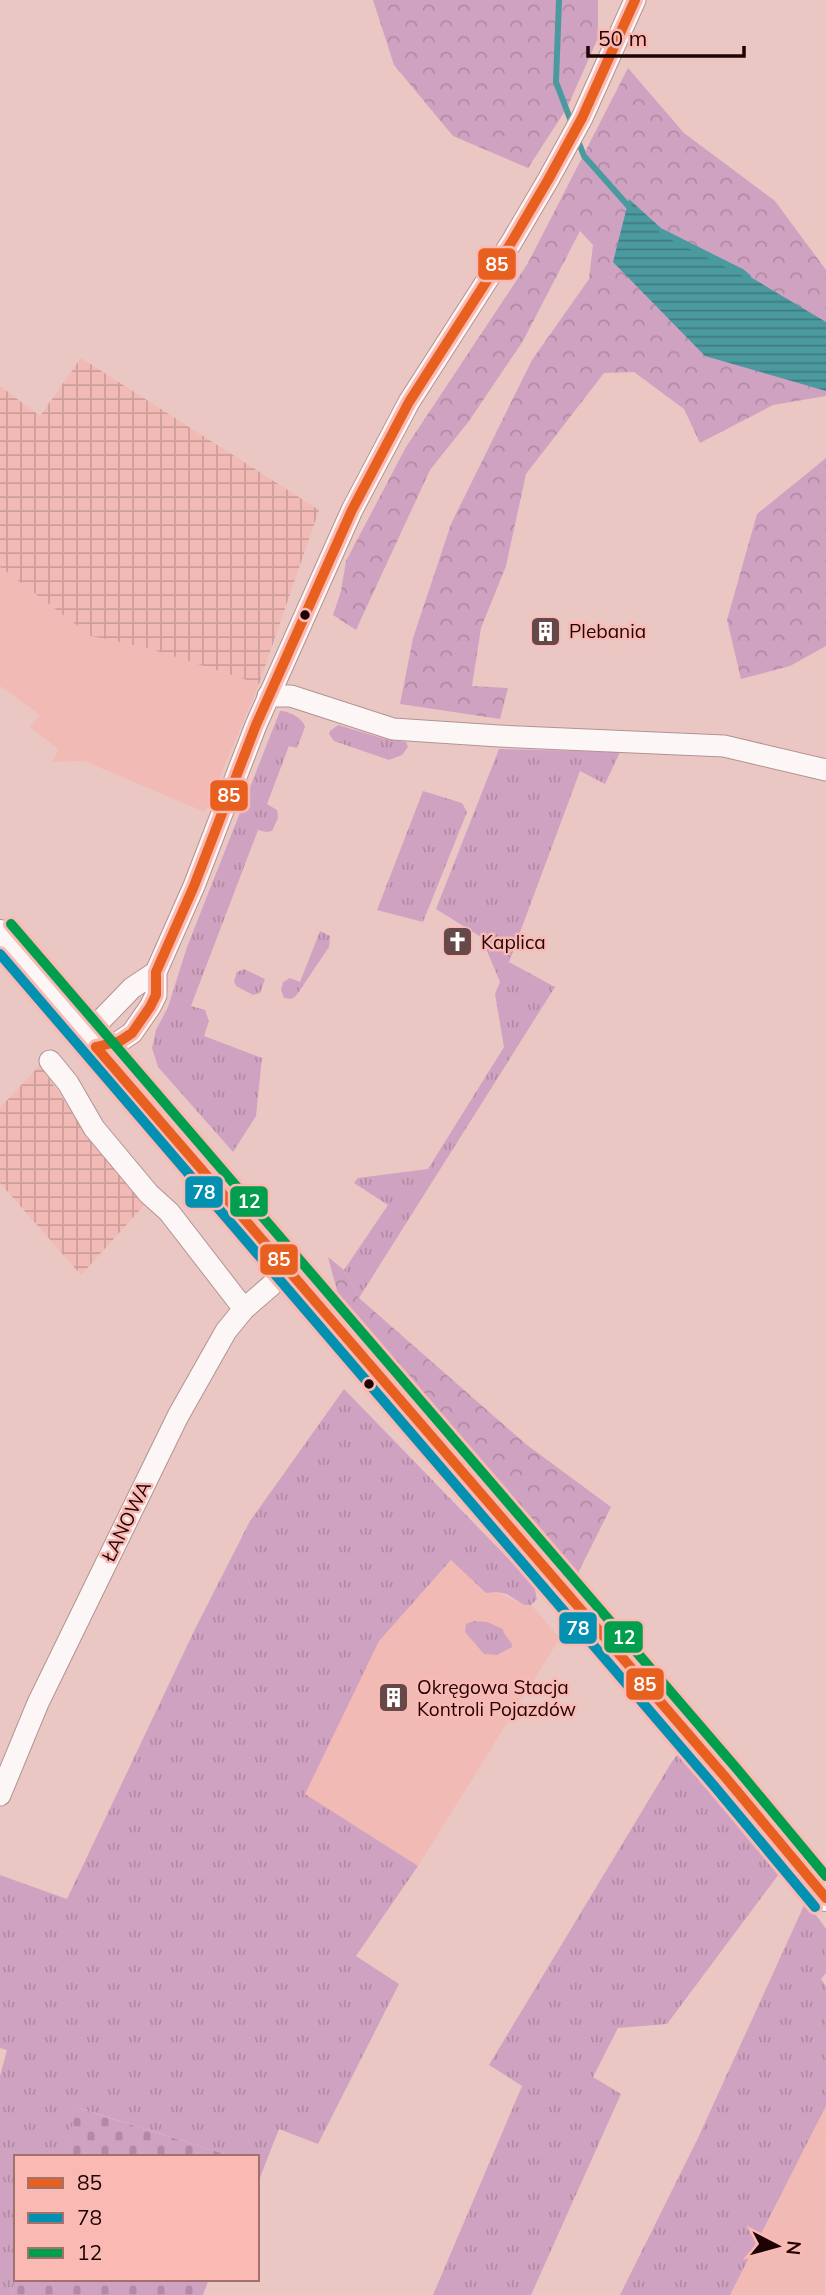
<svg xmlns="http://www.w3.org/2000/svg" width="826" height="2295" viewBox="0 0 826 2295" font-family="Mulish,sans-serif">
  <style>
    .built { fill: #f1bab5 }
    .industrial { fill: url(#industrial-grid) }
    .grass { fill: url(#grass-tufts) }
    .forest { fill: url(#forest-crowns) }
    .cemetery { fill: url(#cemetery-stones) }
    .water { fill: url(#water-rules) }
    .lines { fill: none; stroke-linecap: round; stroke-linejoin: round }
    .stream { stroke: #4b9aa0; stroke-width: 6 }
    .minor-casing { stroke: #b19391; stroke-width: 23 }
    .major-casing { stroke: #b19391; stroke-width: 28 }
    .minor { stroke: #fcf7f6; stroke-width: 21 }
    .major { stroke: #fcf7f6; stroke-width: 26 }
    .bus-1-casing { stroke: #fbb9b4; stroke-width: 16 }
    .bus-2-casing { stroke: #fbb9b4; stroke-width: 16 }
    .bus-3-casing { stroke: #fbb9b4; stroke-width: 16 }
    .bus-1 { stroke: #e76020; stroke-width: 10 }
    .bus-2 { stroke: #0490b0; stroke-width: 10 }
    .bus-3 { stroke: #019e4d; stroke-width: 10 }
    .bus-dot { fill: #1d0303; stroke: #fbb9b4; stroke-width: 2.5 }
    .labels { text-anchor: middle; dominant-baseline: central; stroke-width: 5; stroke-linejoin: round; paint-order: stroke }
    .poi-label { font-size: 19px; fill: #1d0303; stroke: #fbb9b4; text-anchor: start }
    .street-label { font-size: 19px; fill: #1d0303; stroke: #fbb9b4 }
    .line-badge { stroke: #fbb9b4; stroke-width: 2.5 }
    .badge-label { font-size: 19px; text-anchor: middle; font-weight: bold; fill: #fff }
  </style>
  <defs>
    <pattern id="industrial-grid" width="8" height="8" patternUnits="userSpaceOnUse" patternTransform="scale(1.75)"><rect width="8" height="8" fill="#f1bab5"/><path d="M0 4h8M4 0v8" fill="none" stroke="#ce9e9a"/></pattern>
    <pattern id="grass-tufts" width="24" height="20" patternUnits="userSpaceOnUse" patternTransform="scale(1.75)"><rect width="24" height="20" fill="#d0a2c1"/><path d="M3 7l-1-3M5 7V3M7 7l1-3M15 17l-1-3M17 17v-4M19 17l1-3" fill="none" stroke="#b28aa4"/></pattern>
    <pattern id="forest-crowns" width="20" height="18" patternUnits="userSpaceOnUse" patternTransform="scale(1.75)"><rect width="20" height="18" fill="#d0a2c1"/><path d="M2 6a3 3 0 1 1 6 0M12 15a3 3 0 1 1 6 0" fill="none" stroke="#b28aa4"/></pattern>
    <pattern id="cemetery-stones" width="16" height="16" patternUnits="userSpaceOnUse" patternTransform="scale(1.75)"><rect width="16" height="16" fill="#d0a2c1"/><path d="M2 7V4a2 2 0 0 1 4 0v3zM10 15v-3a2 2 0 0 1 4 0v3z" fill="#b28aa4"/></pattern>
    <pattern id="water-rules" width="6" height="5" patternUnits="userSpaceOnUse" patternTransform="scale(1.75)"><rect width="6" height="5" fill="#4b9aa0"/><path d="M0 2.5h6" fill="none" stroke="#3e7b80"/></pattern>
  </defs>
  <rect width="100%" height="100%" fill="#ebc7c4"/>
  <!-- built -->
  <g class="built">
    <path d="M0,567L91,636L148,648L259,684L205,812L84,761L53,762L58,749L30,727L40,715L0,686Z"/>
    <path d="M452,1560L486,1593L497,1592L524,1605H531L560,1638L418,1866L304,1794L379,1640Z"/>
    <path d="M826,2106L825,2295H730Z"/>
  </g>
  <!-- industrial -->
  <g class="industrial">
    <path d="M81,358L319,510L259,684L148,648L91,636L0,567V386L40,416Z"/>
    <path d="M40,1065L77,1120L146,1203L81,1275L0,1183V1108Z"/>
  </g>
  <!-- grass -->
  <g class="grass">
    <path d="M280,711C289,711 303,718 305,727L297,748L289,746L267,804L277,810L278,818L272,831L266,832L258,830L191,1006L205,1010L209,1021L204,1036L262,1058L256,1116L233,1152L158,1067L152,1048L156,1030L168,1007L187,947Z"/>
    <path d="M338,725L385,739L406,742L408,747L402,755L389,760L334,741L329,734L330,731Z"/>
    <path d="M499,749L620,752L605,784L580,771L509,962L555,987L359,1298L344,1270L388,1205L354,1183L358,1178L428,1169L504,1047L495,994L500,982L481,937L436,909Z"/>
    <path d="M423,791L462,803L467,812L423,922L377,910Z"/>
    <path d="M320,931L330,936L329,947L296,996L291,999L284,998L281,990L283,982L290,978L300,982Z"/>
    <path d="M244,969L265,979L260,993L253,995L236,986L234,981L237,972Z"/>
    <path d="M344,1389L534,1585L537,1599L531,1605H524L507,1594L497,1592L486,1593L451,1560L379,1641L305,1794L418,1866L356,1956L399,1984L318,2144L279,2129L257,2185V2157H234L79,2108L61,2157H16V2279L10,2295H0V2076L7,2050L0,2048V1875L67,1899L195,1629L250,1521Z"/>
    <path d="M474,1621L487,1622L503,1629C504,1637 513,1641 512,1647L497,1655L484,1654L465,1632L466,1624Z"/>
    <path d="M685,1744L782,1870L667,2024L618,2028L593,2077L621,2094L531,2295H433L522,2086L489,2065L671,1763Z"/>
    <path d="M806,1901L826,1929V1973L821,1979L826,1986V2106L730,2295H620L698,2138Z"/>
  </g>
  <!-- forest -->
  <g class="forest">
    <path d="M373,0H598V38L567,108L528,168L453,136L394,65Z"/>
    <path d="M628,68L684,133L775,201L826,270V396L773,405L700,443L684,409L634,372L604,373L526,474L506,566L481,628L472,686L508,688L500,719L400,704L413,638L451,524L532,360L589,279L593,245L580,231L523,341L469,421L430,470L356,630L333,615L341,591L346,561L406,447L528,263Z"/>
    <path d="M826,458V646L790,666L741,679L727,620L757,514Z"/>
    <path d="M328,1257L344,1270L359,1298L527,1445L611,1507L576,1577L338,1294Z"/>
  </g>
  <!-- cemetery -->
  <g class="cemetery">
    <path d="M78,2108L234,2157H61Z"/>
    <path d="M16,2279H209L203,2295H10Z"/>
  </g>
  <!-- water -->
  <path class="water" d="M629,199L673,239L742,272L826,322V391L705,356L613,262Z"/>
  <g class="lines">
    <!-- stream -->
    <g class="stream">
      <path d="M559,0L556,82L572,124"/>
      <path d="M577,138L584,156L631,209"/>
      <path d="M662,232L742,272L748,277"/>
    </g>
    <defs>
      <g id="minor">
        <path d="M268,696H291L393,729L499,736L724,746L826,770"/>
        <path d="M156,972L132,988L100,1021L96,1047L120,1041L132,1033L150,1007L156,995V972L194,886L256,725L352,510L409,402L511,243L548,180L582,118L635,0"/>
        <path d="M50,1061L68,1083L94,1128L149,1194L169,1212L244,1309"/>
        <path d="M0,1795L38,1703L178,1416L226,1331L244,1309L289,1270"/>
      </g>
      <path id="major" d="M0,933L726,1778L826,1898"/>
    </defs>
    <!-- minor casing -->
    <use href="#minor" class="minor-casing"/>
    <!-- major casing -->
    <use href="#major" class="major-casing"/>
    <!-- minor -->
    <use href="#minor" class="minor"/>
    <!-- major -->
    <use href="#major" class="major"/>
    <defs>
      <g id="bus-1">
        <path d="M96,1047L120,1041L132,1033L150,1007L156,995V972L194,886L256,725L352,510L409,402L511,243L548,180L582,118L635,0"/>
        <path d="M96,1047L726,1778L826,1898"/>
      </g>
      <path id="bus-2" d="M0,954L715,1787L815,1907"/>
      <path id="bus-3" d="M11,924L737,1769L826,1876"/>
    </defs>
    <!-- bus-1 casing -->
    <use href="#bus-1" class="bus-1-casing"/>
    <!-- bus-2 casing -->
    <use href="#bus-2" class="bus-2-casing"/>
    <!-- bus-3 casing -->
    <use href="#bus-3" class="bus-3-casing"/>
    <!-- bus-1 -->
    <use href="#bus-1" class="bus-1"/>
    <!-- bus-2 -->
    <use href="#bus-2" class="bus-2"/>
    <!-- bus-3 -->
    <use href="#bus-3" class="bus-3"/>
  </g>
  <!-- icons -->
  <defs>
    <symbol id="building-square" viewBox="-11 -11 22 22"><rect x="-9" y="-9" width="18" height="18" rx="4" fill="#654847" stroke="#fbb9b4"/><path d="M-4-6H4V6H1V3H-1V6H-4ZM-2.5-4.3h1.7v1.8h-1.7ZM.8-4.3h1.7v1.8H.8ZM-2.5-1h1.7V.8h-1.7ZM.8-1h1.7V.8H.8Z" fill="#fff"/></symbol>
    <symbol id="church-square" viewBox="-11 -11 22 22"><rect x="-9" y="-9" width="18" height="18" rx="4" fill="#654847" stroke="#fbb9b4"/><path d="M-1.2-6h2.4v3.5h3.3v2.4h-3.3V6h-2.4V-.1h-3.3v-2.4h3.3Z" fill="#fff"/></symbol>
  </defs>
  <g fill-rule="evenodd">
    <use href="#building-square" x="528" y="614" width="35" height="35"/>
    <use href="#church-square" x="440" y="924" width="35" height="35"/>
    <use href="#building-square" x="376" y="1680" width="35" height="35"/>
  </g>
  <!-- markers -->
  <g class="bus-dot">
    <circle cx="305" cy="615" r="6"/>
    <circle cx="369" cy="1384" r="6"/>
  </g>
  <g class="labels">
    <!-- poi labels -->
    <g class="poi-label">
      <text x="569" y="631">Plebania</text>
      <text x="481" y="942">Kaplica</text>
      <text x="417" y="1687">Okręgowa Stacja<tspan x="417" dy="22">Kontroli Pojazdów</tspan></text>
    </g>
    <!-- street labels -->
    <g class="street-label">
      <text transform="translate(126 1521) rotate(-64)">ŁANOWA</text>
    </g>
  </g>
  <g class="line-badge">
    <rect x="477" y="247" width="40" height="34" rx="7" fill="#e76020"/>
    <rect x="209" y="779" width="40" height="33" rx="7" fill="#e76020"/>
    <rect x="184" y="1175" width="40" height="34" rx="7" fill="#0490b0"/>
    <rect x="229" y="1185" width="40" height="33" rx="7" fill="#019e4d"/>
    <rect x="259" y="1243" width="40" height="33" rx="7" fill="#e76020"/>
    <rect x="558" y="1611" width="40" height="34" rx="7" fill="#0490b0"/>
    <rect x="603" y="1620" width="41" height="34" rx="7" fill="#019e4d"/>
    <rect x="625" y="1667" width="40" height="34" rx="7" fill="#e76020"/>
  </g>
  <g class="badge-label">
    <text x="497" y="271">85</text>
    <text x="229" y="802">85</text>
    <text x="204" y="1199">78</text>
    <text x="249" y="1208">12</text>
    <text x="279" y="1266">85</text>
    <text x="578" y="1635">78</text>
    <text x="624" y="1644">12</text>
    <text x="645" y="1691">85</text>
  </g>
  <!-- legend -->
  <rect x="14" y="2155" width="245" height="126" fill="#fbb9b4" stroke="#a2706d" stroke-width="2"/>
  <rect x="28" y="2178" width="35" height="10" fill="#e76020" stroke="#a2706d" stroke-width="2"/>
  <text x="77" y="2190" font-size="21" fill="#1d0303">85</text>
  <rect x="28" y="2213" width="35" height="10" fill="#0490b0" stroke="#a2706d" stroke-width="2"/>
  <text x="77" y="2225" font-size="21" fill="#1d0303">78</text>
  <rect x="28" y="2248" width="35" height="10" fill="#019e4d" stroke="#a2706d" stroke-width="2"/>
  <text x="77" y="2260" font-size="21" fill="#1d0303">12</text>
  <!-- north arrow -->
  <g transform="translate(777 2246) rotate(96)" stroke="#fbb9b4" stroke-width="5" paint-order="stroke">
  <path d="M0-5L12 26L0 18L-12 26Z" fill="#1d0303"/>
  <text y="-10" font-size="19" font-weight="bold" text-anchor="middle" fill="#1d0303">N</text>
  </g>
  <!-- scale -->
  <path d="M588 46v10h156v-10" fill="none" stroke="#1d0303" stroke-width="3.5"/>
  <text x="598" y="46" font-size="21" fill="#1d0303" stroke="#fbb9b4" stroke-width="5" paint-order="stroke">50 m</text>
</svg>
